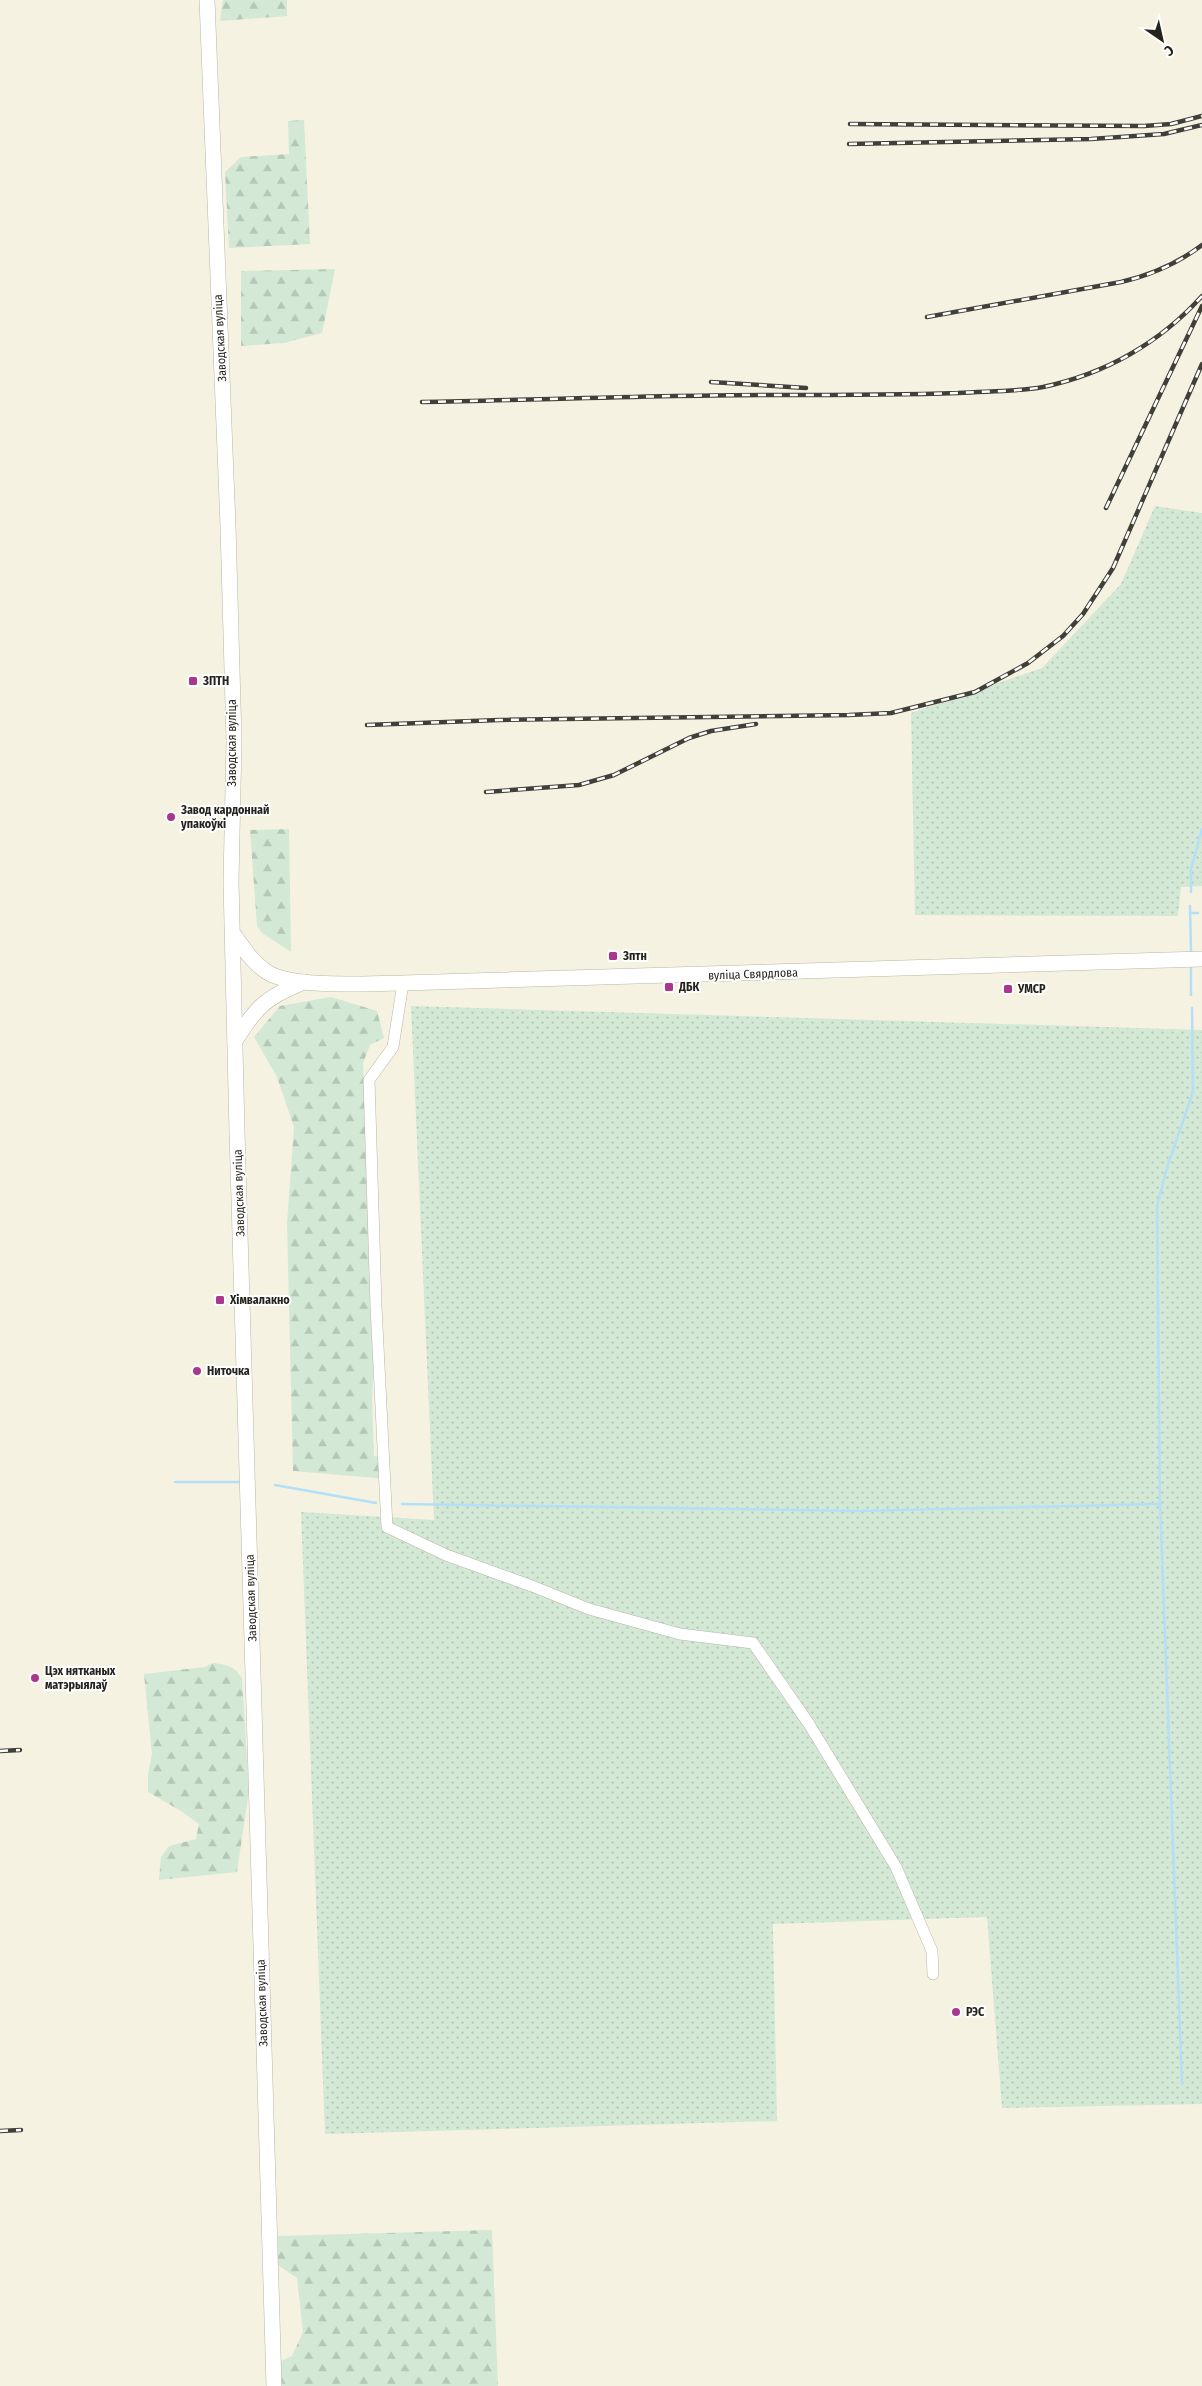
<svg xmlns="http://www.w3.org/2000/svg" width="1202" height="2386" viewBox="0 0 1202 2386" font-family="'Fira Sans Condensed',sans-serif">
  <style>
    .green { fill: url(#green-dots) }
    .forest { fill: url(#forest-firs) }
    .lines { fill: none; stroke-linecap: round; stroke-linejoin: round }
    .stream { stroke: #b4dff8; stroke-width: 2.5 }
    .street-casing { stroke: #b9b6a7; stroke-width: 12 }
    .secondary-casing { stroke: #b9b6a7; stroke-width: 16 }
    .street { stroke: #fff; stroke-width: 11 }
    .secondary { stroke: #fff; stroke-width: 15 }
    .rail-casing { stroke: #414038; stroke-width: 4.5 }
    .rail { stroke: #fff; stroke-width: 2.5; stroke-dasharray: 8; stroke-linecap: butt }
    .poi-dot { fill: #ac368c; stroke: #fff; stroke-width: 2 }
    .labels { text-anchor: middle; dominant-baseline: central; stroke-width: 4; stroke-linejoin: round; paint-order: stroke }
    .street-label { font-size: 12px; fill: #24231d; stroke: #fff }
    .poi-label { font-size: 12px; font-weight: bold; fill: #24231d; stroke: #fff; text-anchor: start }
  </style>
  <defs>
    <pattern id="green-dots" width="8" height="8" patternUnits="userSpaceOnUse" patternTransform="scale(1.25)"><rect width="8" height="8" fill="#d3e8d5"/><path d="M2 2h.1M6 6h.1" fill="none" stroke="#b5c7b6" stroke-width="1.8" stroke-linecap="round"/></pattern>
    <pattern id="forest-firs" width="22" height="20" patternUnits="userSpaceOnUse" patternTransform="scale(1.25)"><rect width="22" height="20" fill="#d3e8d5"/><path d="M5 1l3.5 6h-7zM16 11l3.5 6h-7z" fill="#b5c7b6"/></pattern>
  </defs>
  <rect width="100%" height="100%" fill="#f5f2e2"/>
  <!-- green -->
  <g class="green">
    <path d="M1155,506L1202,513V886L1181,887L1178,916L915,915L911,713L1042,668L1121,584Z"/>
    <path d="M411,1006L1202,1030V2104L1002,2108L987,1917L773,1924L777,2121L325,2134L301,1512L434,1520Z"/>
  </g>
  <!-- forest -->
  <g class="forest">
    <path d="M223,0H287V16L220,21Z"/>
    <path d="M304,120L310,244L229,248L225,172L241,157L289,154L288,121Z"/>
    <path d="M335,269L322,333L284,343L241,346V271Z"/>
    <path d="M289,829L291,952L262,933L257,926L250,830Z"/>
    <path d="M331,997L377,1011L384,1038L370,1045L363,1063L374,1361L372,1400L374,1456L390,1460L388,1479L293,1471L287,1223L294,1127L277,1077L254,1037L280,1006Z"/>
    <path d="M213,1663C228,1665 234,1666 242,1678L249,1791L237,1872L159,1880L161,1857L169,1846L196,1839L199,1824L181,1811L148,1792V1774L152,1754L144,1674L205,1667Z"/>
    <path d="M492,2230L498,2386H280L281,2361L292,2356L303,2332L297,2278L278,2265V2236Z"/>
  </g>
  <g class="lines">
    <!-- stream -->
    <g class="stream">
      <path d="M1191,892V869L1202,829"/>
      <path d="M1190,906L1191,952"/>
      <path d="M1190,913H1198"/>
      <path d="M1191,968V995"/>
      <path d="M175,1482H239"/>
      <path d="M275,1485L376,1503"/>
      <path d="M402,1504L860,1511L1160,1504"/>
      <path d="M1182,2084L1160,1504L1157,1206L1167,1168L1193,1092L1192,1008"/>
    </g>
    <defs>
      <path id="street" d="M403,983L393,1047L369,1080L376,1306L387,1527L446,1555L532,1586L589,1609L680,1634L753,1643L809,1724L896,1867L932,1951L933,1974"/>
      <g id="secondary">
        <path d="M207,0L228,526L234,741L231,882L237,1132L274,2386"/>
        <path d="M234,935C244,949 253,963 267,972C293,989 371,983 403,983L1202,959"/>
        <path d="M235,1041C256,1007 266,997 304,982"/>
      </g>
    </defs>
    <!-- street casing -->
    <use href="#street" class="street-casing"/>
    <!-- secondary casing -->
    <use href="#secondary" class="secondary-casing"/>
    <!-- street -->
    <use href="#street" class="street"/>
    <!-- secondary -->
    <use href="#secondary" class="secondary"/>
    <defs>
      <g id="rail">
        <path d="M850,124L1144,126L1171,124L1202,116"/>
        <path d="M849,144L1091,139L1164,134L1202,125"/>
        <path d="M927,317L1121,282C1151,275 1177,264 1202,245"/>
        <path d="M711,382L806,388"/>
        <path d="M422,402C538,400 655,395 771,395C833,395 896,395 958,393C986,391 1015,392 1043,387C1105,374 1160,343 1202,296"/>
        <path d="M1106,508L1202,306"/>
        <path d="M367,725L499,720L849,715L891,713L975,692L1028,663L1063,636L1083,614L1113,568L1202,364"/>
        <path d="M486,792L579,785L614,775L689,738L711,731L756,724"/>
        <path d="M0,1751L20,1750"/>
        <path d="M0,2131L21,2130"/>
      </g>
    </defs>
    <!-- rail casing -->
    <use href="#rail" class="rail-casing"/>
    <!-- rail -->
    <use href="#rail" class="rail"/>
  </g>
  <!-- markers -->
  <g class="poi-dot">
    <rect x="188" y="676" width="10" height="10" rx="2.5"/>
    <circle cx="171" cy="817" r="5"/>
    <rect x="608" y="951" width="10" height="10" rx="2.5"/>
    <rect x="664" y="982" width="10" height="10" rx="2.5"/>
    <rect x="1003" y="984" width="10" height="10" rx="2.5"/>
    <rect x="215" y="1295" width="10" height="10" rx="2.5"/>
    <circle cx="197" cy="1371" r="5"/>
    <circle cx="35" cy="1678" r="5"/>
    <circle cx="956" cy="2012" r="5"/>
  </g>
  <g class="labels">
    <!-- street labels -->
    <g class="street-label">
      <text transform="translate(220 338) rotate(-93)">Заводская вуліца</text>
      <text transform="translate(232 743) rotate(-90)">Заводская вуліца</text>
      <text transform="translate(753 974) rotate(-2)">вуліца Свярдлова</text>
      <text transform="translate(239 1193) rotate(-92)">Заводская вуліца</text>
      <text transform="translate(251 1598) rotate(-92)">Заводская вуліца</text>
      <text transform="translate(262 2003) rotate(-92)">Заводская вуліца</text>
    </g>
    <!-- poi labels -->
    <g class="poi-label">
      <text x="203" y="681">ЗПТН</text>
      <text x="181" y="810">Завод кардоннай<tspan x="181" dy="14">упакоўкі</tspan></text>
      <text x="623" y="956">Зптн</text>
      <text x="679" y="987">ДБК</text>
      <text x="1018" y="989">УМСР</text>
      <text x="230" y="1300">Хімвалакно</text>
      <text x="207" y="1371">Ниточка</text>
      <text x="45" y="1671">Цэх нятканых<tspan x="45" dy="14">матэрыялаў</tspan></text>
      <text x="966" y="2012">РЭС</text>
    </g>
  </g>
  <!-- north arrow -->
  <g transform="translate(1162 40) rotate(146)" stroke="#ffffff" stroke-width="4" paint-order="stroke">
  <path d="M0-4L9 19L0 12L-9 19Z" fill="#24231d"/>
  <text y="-8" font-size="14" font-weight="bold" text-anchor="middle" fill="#24231d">С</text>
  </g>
</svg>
